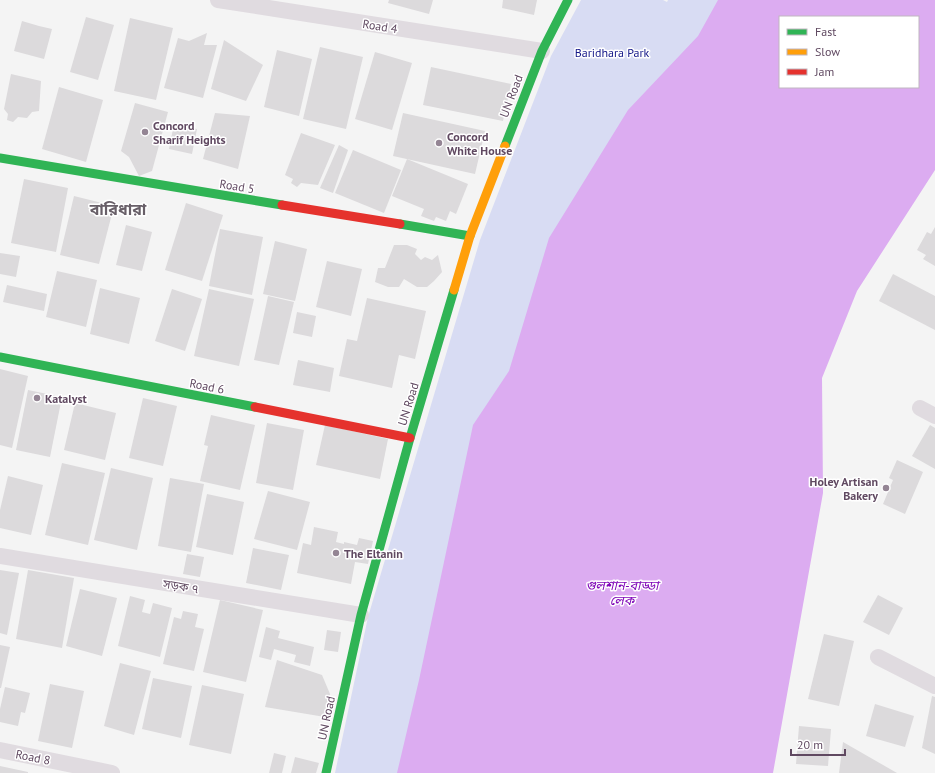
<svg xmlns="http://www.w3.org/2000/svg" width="935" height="773" viewBox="0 0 935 773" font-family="'PT Sans','Noto Sans Bengali',sans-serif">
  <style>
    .green { fill: #d8dcf3 }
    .water { fill: #dcacf1; fill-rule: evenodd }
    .building { fill: #dcdadc }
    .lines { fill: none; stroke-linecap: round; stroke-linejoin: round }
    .street { stroke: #e0dbe0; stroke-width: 16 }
    .fast { stroke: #30b455; stroke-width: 9 }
    .slow { stroke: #ff9f0a; stroke-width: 9 }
    .jam { stroke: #e5322d; stroke-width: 9 }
    .poi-dot { fill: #948594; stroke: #fff; stroke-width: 1.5 }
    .labels { text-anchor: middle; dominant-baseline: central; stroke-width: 3; stroke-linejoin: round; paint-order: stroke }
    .street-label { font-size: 12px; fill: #604961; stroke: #fff }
    .park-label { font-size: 12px; fill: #141788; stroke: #fff }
    .poi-label { font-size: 12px; font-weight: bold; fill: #604961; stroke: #fff; text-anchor: start }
    .water-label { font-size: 13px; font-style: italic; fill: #7f07b7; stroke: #fff }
    .district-label { font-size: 16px; font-weight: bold; fill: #685f68; stroke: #fff }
  </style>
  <rect width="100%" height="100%" fill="#f4f4f4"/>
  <!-- green -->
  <path class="green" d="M581,0H663L667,2L668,0H721L402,773H335L368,617L480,240L551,56Z"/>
  <!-- water -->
  <path class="water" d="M718,0H935V170L857,291L822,378L823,493L773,773H397L419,680L473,425L509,371L549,238L628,110L698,36ZM780,17H918V87H780Z"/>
  <!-- building -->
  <g class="building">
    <path d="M389,0H433L429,14L388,3Z"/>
    <path d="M503,0H537L534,15L502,8Z"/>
    <path d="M86,17L114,25L98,80L70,72Z"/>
    <path d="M130,18L173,28L156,100L114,91Z"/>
    <path d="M22,21L39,26L52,29L44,59L14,51Z"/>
    <path d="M207,33L204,45H217L203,98L164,88L178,38L189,41Z"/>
    <path d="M224,40L263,65L246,101L211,89Z"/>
    <path d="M320,47L363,57L346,129L303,119Z"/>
    <path d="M277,50L312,59L299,116L264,107Z"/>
    <path d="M375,52L412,63L392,130L355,119Z"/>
    <path d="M431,67L511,84L503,121L423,105Z"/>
    <path d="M11,74L41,81L39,111L32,112L27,118L18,117L13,122L7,120L8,114L4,109Z"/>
    <path d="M59,87L103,100L86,162L42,149Z"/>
    <path d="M135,103L168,112L152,171L139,176L129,157L121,151Z"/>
    <path d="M215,113L250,116L238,169L203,159Z"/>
    <path d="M403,113L485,131L475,174L393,156Z"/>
    <path d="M174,124L197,129L192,154L169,149Z"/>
    <path d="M301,133L335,145L318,185L301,183L297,187L291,183L293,179L285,175Z"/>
    <path d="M339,145L348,150L333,193L320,188Z"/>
    <path d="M353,150L401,170L384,213L335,193Z"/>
    <path d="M407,159L468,184L456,214L450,211L446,221L436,217L434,221L421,216L424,209L392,196Z"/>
    <path d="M24,179L68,188L56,252L11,243Z"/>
    <path d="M74,196L114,206L99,264L60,255Z"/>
    <path d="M186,203L223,215L202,281L165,270Z"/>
    <path d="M126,225L152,232L142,271L116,265Z"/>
    <path d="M935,227V266L923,259L926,255L917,250L927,232L931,234Z"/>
    <path d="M220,229L263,237L252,295L209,286Z"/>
    <path d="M275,241L307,249L295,301L263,294Z"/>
    <path d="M394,245H407L417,249L415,254L421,260L425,257L432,260L438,255L442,272L434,281L427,287H417L404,279L399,287H388L375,282L378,268H385Z"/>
    <path d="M0,253L20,256L16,277L0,274Z"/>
    <path d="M327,261L362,269L351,316L316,307Z"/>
    <path d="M57,271L97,280L86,327L46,317Z"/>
    <path d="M893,274L935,296V330L879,301Z"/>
    <path d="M7,285L47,294L44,311L3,302Z"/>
    <path d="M100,288L140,298L129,344L90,334Z"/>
    <path d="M172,289L202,299L185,351L155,341Z"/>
    <path d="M209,289L254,299L239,366L194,356Z"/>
    <path d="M268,296L294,302L279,365L254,360Z"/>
    <path d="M367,298L426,311L415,359L399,355L392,388L339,376L347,339L357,341Z"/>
    <path d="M297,312L316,316L312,337L293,333Z"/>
    <path d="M298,360L334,368L330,392L293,385Z"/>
    <path d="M0,369L28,376L12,448L0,445Z"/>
    <path d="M28,390L62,397L50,457L16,450Z"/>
    <path d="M143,398L177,406L163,466L129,458Z"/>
    <path d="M75,403L116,413L105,460L64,450Z"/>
    <path d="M211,415L255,425L240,490L200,481L208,446L204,445Z"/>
    <path d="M267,423L304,430L293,490L256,483Z"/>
    <path d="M325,425L388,439L380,479L316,465Z"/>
    <path d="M930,425L935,428V469L912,456Z"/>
    <path d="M897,460L923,472L905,514L883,504L893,480L889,478Z"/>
    <path d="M62,463L105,473L88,545L45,535Z"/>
    <path d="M111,468L153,478L137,550L94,540Z"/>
    <path d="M8,476L43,485L31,535L0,528V510Z"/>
    <path d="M170,478L204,484L191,552L158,546Z"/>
    <path d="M268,491L310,502L297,550L254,539Z"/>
    <path d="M207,494L244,502L233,555L196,547Z"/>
    <path d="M314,527L338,532L336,542L344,544V542L357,545L359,538L373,541L368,564L355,562L351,584L297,573L303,543L311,545Z"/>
    <path d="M253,548L289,555L281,590L246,583Z"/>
    <path d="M187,554L204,557L200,577L183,574Z"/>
    <path d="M0,570L19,573L7,635L0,633Z"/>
    <path d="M28,570L74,578L62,648L16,639Z"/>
    <path d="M80,589L117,598L102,656L66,646Z"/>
    <path d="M878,595L903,608L889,635L863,622Z"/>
    <path d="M130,596L145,600L142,612L150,614L153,603L172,608L160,657L118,646Z"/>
    <path d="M220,600L263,610L246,682L203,672Z"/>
    <path d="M183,611L198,614L195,627L204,629L194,671L163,664L174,617L181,619Z"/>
    <path d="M266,627L280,631L278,638L314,647L310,666L294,662L296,655L274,649L271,660L259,657Z"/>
    <path d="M327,630L341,632L338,652L324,650Z"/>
    <path d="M824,634L854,641L839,706L808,699Z"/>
    <path d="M0,645L10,647L1,688H0Z"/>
    <path d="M277,660L322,675L330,694L325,717L265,707Z"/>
    <path d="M120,663L151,671L134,735L104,726Z"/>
    <path d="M153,678L192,686L181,738L142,729Z"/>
    <path d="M50,684L84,691L72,748L38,741Z"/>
    <path d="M202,685L244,694L231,754L189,745Z"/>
    <path d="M5,687L30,693L25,713L21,712L18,726L0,722V709Z"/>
    <path d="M932,696L935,697V754L922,748Z"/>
    <path d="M875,704L914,716L905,747L866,736Z"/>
    <path d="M799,726L831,729L828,766L796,764Z"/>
    <path d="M843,742L897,773H839Z"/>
    <path d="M274,753L286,756L282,773H269Z"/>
    <path d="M295,757L319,763L316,773H291Z"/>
    <path d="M0,766L28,772V773H0Z"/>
  </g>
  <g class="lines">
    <!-- street -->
    <g class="street">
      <path d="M218,0L542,51"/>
      <path d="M920,408L935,416"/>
      <path d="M0,556L361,615"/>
      <path d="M878,657L935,686"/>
      <path d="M0,750L112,773"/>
    </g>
    <!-- fast -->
    <g class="fast">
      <path d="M505,146L542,51L568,0"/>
      <path d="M0,158L282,205"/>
      <path d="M400,224L470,236"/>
      <path d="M0,357L255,407"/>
      <path d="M326,773L361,615L410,438L454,290"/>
    </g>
    <!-- slow -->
    <path class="slow" d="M454,290L470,236L505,146"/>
    <!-- jam -->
    <g class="jam">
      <path d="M282,205L400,224"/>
      <path d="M255,407L410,438"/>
    </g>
  </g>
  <!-- markers -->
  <g class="poi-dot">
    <circle cx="145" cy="132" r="4"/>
    <circle cx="439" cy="143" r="4"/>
    <circle cx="37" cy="398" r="4"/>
    <circle cx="886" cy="488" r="4"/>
    <circle cx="336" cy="553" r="4"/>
  </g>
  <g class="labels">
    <!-- street labels -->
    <g class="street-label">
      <text transform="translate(380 26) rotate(9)">Road 4</text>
      <text transform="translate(511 96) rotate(-69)">UN Road</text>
      <text transform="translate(237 186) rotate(9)">Road 5</text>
      <text transform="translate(207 386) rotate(11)">Road 6</text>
      <text transform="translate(408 404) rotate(-73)">UN Road</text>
      <text transform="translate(181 586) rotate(9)">সড়ক ৭</text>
      <text transform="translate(326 718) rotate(-78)">UN Road</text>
      <text transform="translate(33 757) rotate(11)">Road 8</text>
    </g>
    <!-- park labels -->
    <g class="park-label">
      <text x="612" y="52">Baridhara Park</text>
    </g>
    <!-- poi labels -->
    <g class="poi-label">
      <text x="153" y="125">Concord<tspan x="153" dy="14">Sharif Heights</tspan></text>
      <text x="447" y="136">Concord<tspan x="447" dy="14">White House</tspan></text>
      <text x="45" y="398">Katalyst</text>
      <text x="878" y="481" text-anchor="end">Holey Artisan<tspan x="878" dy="14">Bakery</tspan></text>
      <text x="344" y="553">The Eltanin</text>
    </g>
    <!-- water labels -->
    <g class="water-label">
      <text x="622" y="585">গুলশান-বাড্ডা<tspan x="622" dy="15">লেক</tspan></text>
    </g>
    <!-- district labels -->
    <g class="district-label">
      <text x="118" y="209">বারিধারা</text>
    </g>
  </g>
  <!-- legend -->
  <rect x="779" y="16" width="140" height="72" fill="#ffffff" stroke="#bfb6c0"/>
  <rect x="787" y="29" width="20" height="6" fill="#30b455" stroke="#bfb6c0"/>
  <text x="815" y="36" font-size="12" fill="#604961">Fast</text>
  <rect x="787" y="49" width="20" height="6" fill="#ff9f0a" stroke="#bfb6c0"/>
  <text x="815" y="56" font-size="12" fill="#604961">Slow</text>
  <rect x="787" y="69" width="20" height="6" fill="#e5322d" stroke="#bfb6c0"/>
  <text x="815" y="76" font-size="12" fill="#604961">Jam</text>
  <!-- scale -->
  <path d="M791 749v6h54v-6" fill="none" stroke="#604961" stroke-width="2"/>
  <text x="797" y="749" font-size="12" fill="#604961" stroke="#ffffff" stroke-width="3" paint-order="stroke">20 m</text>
</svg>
